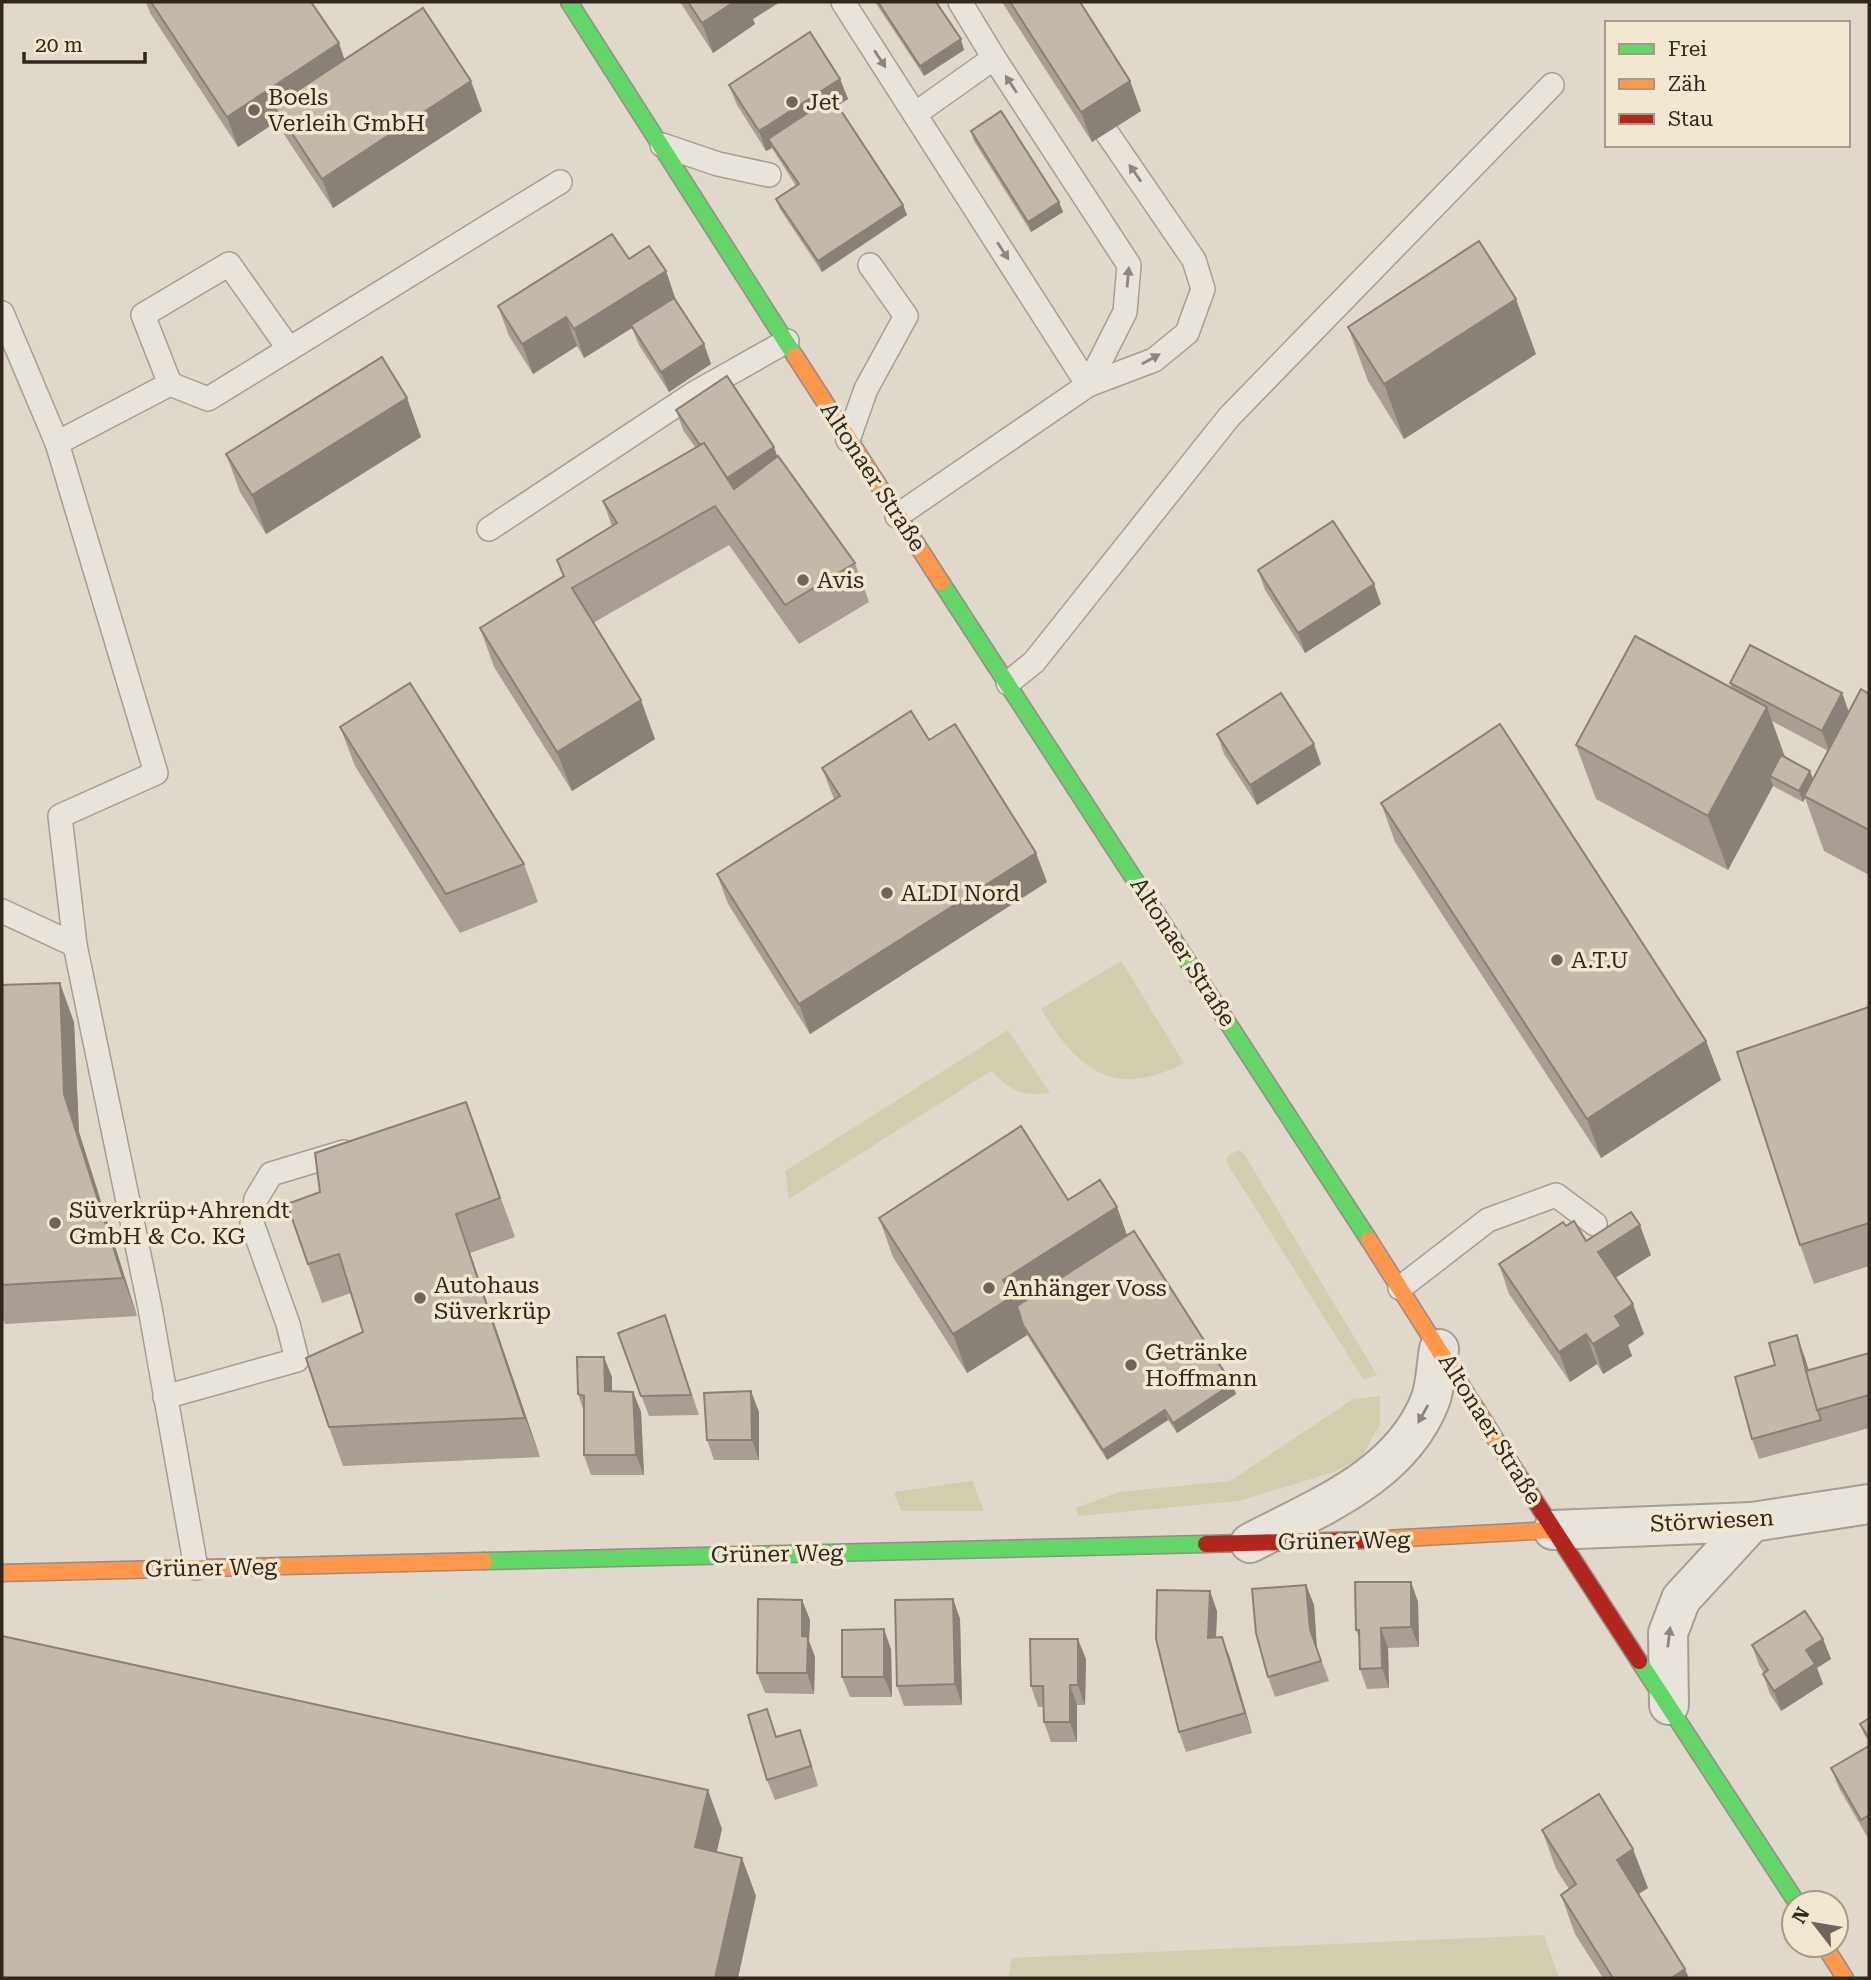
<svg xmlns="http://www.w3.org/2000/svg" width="1871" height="1980" viewBox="0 0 1871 1980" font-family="'Roboto Serif',serif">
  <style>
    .green { fill: #d0ceae }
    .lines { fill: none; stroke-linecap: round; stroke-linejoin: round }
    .lane-casing { stroke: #a59e94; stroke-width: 26 }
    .street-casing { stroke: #a59e94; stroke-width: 42 }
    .fast-casing { stroke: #958d84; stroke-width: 19 }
    .slow-casing { stroke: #958d84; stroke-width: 19 }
    .jam-casing { stroke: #958d84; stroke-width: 19 }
    .lane { stroke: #e8e4dc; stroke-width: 23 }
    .street { stroke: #e8e4dc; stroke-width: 38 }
    .fast { stroke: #63d668; stroke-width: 16 }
    .slow { stroke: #ff974d; stroke-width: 16 }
    .jam { stroke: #b3261e; stroke-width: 16 }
    .wall { fill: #a99e93; fill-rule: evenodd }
    .shaded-wall { fill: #898178 }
    .building { fill: #c4b8ab; stroke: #898178; stroke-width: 2 }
    .oneway { fill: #8d867c }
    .poi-dot { fill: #6f655a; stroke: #f2e7d0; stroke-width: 2.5 }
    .labels { text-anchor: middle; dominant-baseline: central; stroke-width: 7; stroke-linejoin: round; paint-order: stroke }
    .poi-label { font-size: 23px; fill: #32271d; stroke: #f2e7d0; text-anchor: start }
    .street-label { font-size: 23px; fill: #32271d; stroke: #f2e7d0 }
  </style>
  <rect width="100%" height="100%" fill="#e0d8ca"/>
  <!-- green -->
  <g class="green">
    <path d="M1121,961L1184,1063C1113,1100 1078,1070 1041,1009Z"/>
    <path d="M1008,1030L1050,1093C1019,1096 1013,1091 991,1071L789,1199L785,1171Z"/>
    <path d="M1238,1150L1244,1154L1377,1375L1363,1379L1227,1163V1157Z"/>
    <path d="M1380,1396V1424L1361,1458L1334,1472L1239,1501L1078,1516L1076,1508L1119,1492L1230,1481L1353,1399Z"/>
    <path d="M972,1481L984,1511H901L894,1492Z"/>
    <path d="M1544,1935L1559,1978H1008L1012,1958Z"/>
  </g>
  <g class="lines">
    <defs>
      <g id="lane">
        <path d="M843,2L1088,385L1154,360L1187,333L1203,289L1194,260L1107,133"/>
        <path d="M915,114L994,58L960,2"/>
        <path d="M662,145L718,164L769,175"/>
        <path d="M2,313L57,443L170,384L208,399L560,182"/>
        <path d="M170,384L143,315L229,264L289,349"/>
        <path d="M848,440L866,389L906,316L870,265"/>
        <path d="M57,443L156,773L60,816L75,945"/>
        <path d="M897,516L1088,385L1125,312L1129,265L994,58"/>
        <path d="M489,529L693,394L787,341"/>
        <path d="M1008,683L1034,662L1229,417L1552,85"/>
        <path d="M2,911L75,945L150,1308L196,1568"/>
        <path d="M1400,1288L1488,1220L1556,1195L1595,1224"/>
        <path d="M165,1397L297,1360L288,1324L252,1223L256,1199L271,1174L344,1152"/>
      </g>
      <g id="street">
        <path d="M1553,1530L1752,1522L1869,1504"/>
        <path d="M1250,1543C1317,1508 1400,1477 1430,1401C1436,1386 1436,1365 1439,1349"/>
        <path d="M1669,1705L1668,1633L1681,1599L1752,1522"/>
      </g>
      <g id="fast">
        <path d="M569,2L795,356"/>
        <path d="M941,582L1369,1240"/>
        <path d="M484,1561L1206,1544"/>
        <path d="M1639,1661L1797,1903"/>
      </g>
      <g id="slow">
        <path d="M795,356L941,582"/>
        <path d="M1369,1240L1517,1473"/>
        <path d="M1366,1540L1553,1530"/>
        <path d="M2,1573L484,1561"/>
        <path d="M1824,1945L1845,1978"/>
      </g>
      <g id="jam">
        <path d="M1517,1473L1639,1661"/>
        <path d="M1206,1544L1366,1540"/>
      </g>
    </defs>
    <!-- lane casing -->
    <use href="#lane" class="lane-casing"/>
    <!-- street casing -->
    <use href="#street" class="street-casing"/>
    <!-- fast casing -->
    <use href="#fast" class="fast-casing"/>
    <!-- slow casing -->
    <use href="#slow" class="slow-casing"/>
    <!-- jam casing -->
    <use href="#jam" class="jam-casing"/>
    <!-- lane -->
    <use href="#lane" class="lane"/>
    <!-- street -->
    <use href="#street" class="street"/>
    <!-- fast -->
    <use href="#fast" class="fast"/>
    <!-- slow -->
    <use href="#slow" class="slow"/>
    <!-- jam -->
    <use href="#jam" class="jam"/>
  </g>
  <!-- wall -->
  <g class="wall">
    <path d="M146,2H311L345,60L482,111L333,208L285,136L279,120L238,147L150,13Z"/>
    <path d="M680,2H780L753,19L755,24L713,53Z"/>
    <path d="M875,2H936L964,50L924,76Z"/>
    <path d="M1002,2H1080L1130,81L1141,111L1092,142Z"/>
    <path d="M840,79L848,99L838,105L903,205L907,215L822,272L780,209L776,199L796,186L772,148L766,151L737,105L729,85Z"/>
    <path d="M971,131L1059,202L1063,212L1031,232L974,141Z"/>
    <path d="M629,259L666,271L676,300L704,344L711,364L669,392L639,345L632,328L584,358L577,346L533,374L509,336L498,306Z"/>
    <path d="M1348,327L1536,354L1404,439L1368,381Z"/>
    <path d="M407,398L421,437L266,534L240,492L226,454Z"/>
    <path d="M676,410L774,447L777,456L855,563L869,602L799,644L729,545L593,623L655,739L572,791L494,667L480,628L563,576L557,560L612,526L603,501L695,447L683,430Z"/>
    <path d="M1258,570L1381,604L1305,653L1265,590Z"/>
    <path d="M1730,683L1842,693L1849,712L1869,694V875L1824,851L1805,798L1803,802L1773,786L1728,870L1596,799L1576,745L1732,688ZM1772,721L1828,751L1813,780L1785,757Z"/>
    <path d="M340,727L524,864L538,902L460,933L355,766Z"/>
    <path d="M1217,734L1321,764L1257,805L1224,754Z"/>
    <path d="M929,740L1047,882L810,1034L728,904L717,874L834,799L822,768Z"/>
    <path d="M1381,803L1706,1041L1721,1080L1601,1158L1395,842Z"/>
    <path d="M2,985L74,1022L79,1132L137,1316L5,1324L2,1316Z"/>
    <path d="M1869,1007V1266L1814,1284L1800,1245Z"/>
    <path d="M466,1102L515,1237L470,1253L540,1457L343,1466L329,1427L363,1332L351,1293L322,1303L308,1264L320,1192Z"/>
    <path d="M1068,1200L1117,1207L1127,1236L1232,1384L1236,1394L1177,1433L1168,1420L1107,1460L1027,1335L967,1373L893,1257L879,1218Z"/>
    <path d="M1566,1226L1586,1241L1651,1255L1615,1278L1644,1334L1628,1345L1632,1356L1603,1374L1597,1364L1570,1382L1509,1294L1499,1264Z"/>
    <path d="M665,1315L699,1415L649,1416L618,1333Z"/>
    <path d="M1869,1353V1428L1759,1459L1752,1439L1804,1355L1809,1370Z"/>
    <path d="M612,1377V1391L633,1392L641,1412L644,1475H591L584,1455V1412L578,1394Z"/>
    <path d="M759,1412V1460H714L707,1440Z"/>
    <path d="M1411,1582L1418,1602L1419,1647L1388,1648L1389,1688L1367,1689L1360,1669L1359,1638L1356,1630Z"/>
    <path d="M1306,1585L1314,1605L1317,1649L1329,1681L1275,1697L1268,1677Z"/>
    <path d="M953,1599L960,1619L962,1705L904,1706L897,1686Z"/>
    <path d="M802,1600L810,1620L809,1641L815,1657L814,1694L765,1693L757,1673Z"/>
    <path d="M1217,1611L1216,1638L1230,1658L1252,1733L1186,1752L1179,1732Z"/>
    <path d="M1823,1639L1831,1659L1817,1668L1823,1684L1781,1711L1770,1694L1763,1674L1764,1673L1759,1665L1752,1645Z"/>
    <path d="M891,1649L892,1697H850L842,1677Z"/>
    <path d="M1086,1659L1085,1705H1077V1742H1051L1044,1722V1707H1038L1031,1686Z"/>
    <path d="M1869,1718V1742L1864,1734L1860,1724Z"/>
    <path d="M800,1730L818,1786L775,1800L767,1780L777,1737Z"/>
    <path d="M1869,1746V1840L1839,1788L1831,1768Z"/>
    <path d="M1542,1830L1648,1888L1638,1894L1689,1978H1603L1575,1934L1561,1895L1569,1889L1556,1869Z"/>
  </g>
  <!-- shaded-wall -->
  <g class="shaded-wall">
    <path d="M734,2H780L753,19L755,24L713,53L702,23Z"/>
    <path d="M961,39L964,50L924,76L920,66Z"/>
    <path d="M339,43L349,73L274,106L279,120L238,147L227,117Z"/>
    <path d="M840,79L848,99L773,146L768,139L772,148L766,151L759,131Z"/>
    <path d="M471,81L482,111L333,208L322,179Z"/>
    <path d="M1130,81L1141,111L1092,142L1081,112Z"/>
    <path d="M1059,202L1063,212L1031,232L1028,222Z"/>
    <path d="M903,205L907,215L822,272L818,261Z"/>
    <path d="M666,271L676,301L631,325L632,328L584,358L574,329Z"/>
    <path d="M1516,299L1536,354L1404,439L1384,384Z"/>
    <path d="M566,317L577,346L533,374L522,344Z"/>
    <path d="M704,344L711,364L669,392L661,372Z"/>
    <path d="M407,398L421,437L266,534L252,495Z"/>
    <path d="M774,447L781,467L731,501L724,481Z"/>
    <path d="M1374,584L1381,604L1305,653L1298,633Z"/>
    <path d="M1842,693L1849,713L1829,751L1822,731Z"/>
    <path d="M641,700L655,739L572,791L557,752Z"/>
    <path d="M1767,707L1786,761L1770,776L1773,786L1728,870L1708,816Z"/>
    <path d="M1314,744L1321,764L1257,805L1250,785Z"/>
    <path d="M1810,771L1814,781L1803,802L1799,791Z"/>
    <path d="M1036,853L1047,882L810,1034L799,1004Z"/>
    <path d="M60,983L74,1022L79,1132L137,1316L123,1278L64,1094Z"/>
    <path d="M1706,1041L1721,1080L1601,1158L1587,1119Z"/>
    <path d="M1117,1207L1131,1246L1020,1317L1027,1335L967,1373L953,1334L1003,1280Z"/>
    <path d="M456,1214L470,1253L540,1457L525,1418Z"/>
    <path d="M1640,1225L1651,1255L1609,1282L1598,1252Z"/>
    <path d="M1633,1304L1644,1334L1628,1345L1632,1356L1603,1374L1593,1344L1615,1316Z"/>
    <path d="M1586,1334L1597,1364L1570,1382L1559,1352Z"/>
    <path d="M1797,1335L1804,1355L1820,1409L1818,1410Z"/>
    <path d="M604,1357L612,1377V1411L605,1391Z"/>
    <path d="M1232,1384L1236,1394L1177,1433L1173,1423Z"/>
    <path d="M751,1391L759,1412V1460L752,1440Z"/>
    <path d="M633,1392L641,1412L644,1475L636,1455Z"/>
    <path d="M1165,1410L1168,1420L1107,1460L1103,1450Z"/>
    <path d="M1411,1582L1418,1602L1419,1647L1411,1627Z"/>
    <path d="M1306,1585L1314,1605L1317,1649L1329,1681L1310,1629Z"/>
    <path d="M1210,1591L1217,1611L1215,1659L1208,1638Z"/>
    <path d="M953,1599L960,1619L962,1705L955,1684Z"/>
    <path d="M802,1600L810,1620L809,1641L815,1657L814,1694L807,1673L802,1636Z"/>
    <path d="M1381,1628L1388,1648L1389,1688L1382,1668Z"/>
    <path d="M884,1629L891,1649L892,1697L884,1677Z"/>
    <path d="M1222,1637L1230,1658L1252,1733L1245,1713Z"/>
    <path d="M1078,1639L1086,1659L1085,1705L1078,1685Z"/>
    <path d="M1823,1639L1831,1659L1817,1668L1823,1684L1781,1711L1774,1691L1806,1650Z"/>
    <path d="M1070,1685L1077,1705V1742L1070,1722Z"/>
    <path d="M800,1730L807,1750L818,1786L811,1766Z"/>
    <path d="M708,1790L722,1829L709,1886L695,1847Z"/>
    <path d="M1633,1849L1648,1888L1631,1899L1617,1860Z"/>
    <path d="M742,1858L756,1896L738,1978H715Z"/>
    <path d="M1685,1969L1689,1978H1671Z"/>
  </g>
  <!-- building -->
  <g class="building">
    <path d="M151,2H311L339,43L227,117Z"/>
    <path d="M688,2H734L702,23Z"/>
    <path d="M878,2H936L961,39L920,66Z"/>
    <path d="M1010,2H1080L1130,81L1081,112Z"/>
    <path d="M423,8L471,81L322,179L274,106Z"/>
    <path d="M810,32L840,79L759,131L729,85Z"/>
    <path d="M832,97L903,205L818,261L776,199L799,184L768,139Z"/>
    <path d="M1001,111L1059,202L1028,222L971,131Z"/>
    <path d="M612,234L629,259L649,246L666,271L574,329L566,317L522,344L498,306Z"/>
    <path d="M1479,241L1516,299L1384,384L1348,327Z"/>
    <path d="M674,298L704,344L661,372L631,325Z"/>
    <path d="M382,357L407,398L252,495L226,454Z"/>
    <path d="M727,376L774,447L727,478L704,443L700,445L676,410Z"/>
    <path d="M704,443L734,489L778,456L855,563L785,605L715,506L572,588L641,700L557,752L480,628L564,576L557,560L617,523L603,501Z"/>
    <path d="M1333,521L1374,584L1298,633L1258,570Z"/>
    <path d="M1635,636L1767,707L1708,816L1576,745Z"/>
    <path d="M1750,645L1842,693L1822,731L1730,683Z"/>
    <path d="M410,683L524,864L446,894L340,727Z"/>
    <path d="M1861,689L1869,694V830L1804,796Z"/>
    <path d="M1281,693L1314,744L1250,785L1217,734Z"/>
    <path d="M911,711L929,740L955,724L1036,853L799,1004L717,874L840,796L822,768Z"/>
    <path d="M1500,724L1706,1041L1587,1119L1381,803Z"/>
    <path d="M1781,755L1810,771L1799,791L1770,776Z"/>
    <path d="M60,983L64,1094L123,1278L2,1285V985Z"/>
    <path d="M1869,1007V1223L1800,1245L1737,1052Z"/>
    <path d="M466,1102L500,1198L456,1214L525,1418L329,1427L306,1358L363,1332L339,1254L308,1264L287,1204L320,1192L315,1153Z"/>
    <path d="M1021,1126L1068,1200L1100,1180L1117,1207L1003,1280L1013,1296L953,1334L879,1218Z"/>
    <path d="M1631,1212L1640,1225L1598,1252L1633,1304L1615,1316L1621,1326L1593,1344L1586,1334L1559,1352L1499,1264L1563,1222L1566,1226L1574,1221L1586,1241Z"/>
    <path d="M1134,1231L1232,1384L1173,1423L1165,1410L1103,1450L1023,1325L1017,1306Z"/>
    <path d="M665,1315L691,1395L641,1396L618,1333Z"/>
    <path d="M1797,1335L1806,1371L1821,1420L1752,1439L1735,1377L1775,1365L1769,1343Z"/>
    <path d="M1869,1353V1395L1817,1410L1806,1371Z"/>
    <path d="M577,1357H604L605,1391L633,1392L636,1455H584V1396L578,1394Z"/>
    <path d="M751,1391L752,1440H707L704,1393Z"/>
    <path d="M1355,1582H1411V1627L1381,1628L1382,1668L1360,1669L1359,1630H1356Z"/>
    <path d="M1306,1585L1310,1629L1321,1661L1268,1677L1256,1633L1252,1589Z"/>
    <path d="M1157,1590L1210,1591L1208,1638L1222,1637L1245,1713L1179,1732L1156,1639Z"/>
    <path d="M758,1599L802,1600V1636L808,1637L807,1673H757Z"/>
    <path d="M953,1599L955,1684L897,1686L895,1600Z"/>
    <path d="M1805,1611L1823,1639L1806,1650L1815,1664L1774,1691L1763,1674L1768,1670L1752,1645Z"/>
    <path d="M884,1629V1677H842V1630Z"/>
    <path d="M2,1636L708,1790L695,1847L742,1858L715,1978H2Z"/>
    <path d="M1030,1639H1078V1685H1070V1722H1044L1043,1686H1031Z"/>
    <path d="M767,1709L776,1737L800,1730L811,1766L767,1780L748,1715Z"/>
    <path d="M1869,1718V1738L1860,1724Z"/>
    <path d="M1869,1746V1815L1861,1820L1831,1768Z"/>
    <path d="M1599,1794L1633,1849L1617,1860L1685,1969L1671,1978H1613L1561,1895L1576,1884L1542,1830Z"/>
  </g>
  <!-- one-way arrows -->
  <defs><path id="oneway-solid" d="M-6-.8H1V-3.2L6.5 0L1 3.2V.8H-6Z" transform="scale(1.75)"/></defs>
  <g class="oneway">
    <use href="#oneway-solid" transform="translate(880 59) rotate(57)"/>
    <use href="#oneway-solid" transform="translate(1011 84) rotate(-123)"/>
    <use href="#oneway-solid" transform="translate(1135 173) rotate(-125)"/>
    <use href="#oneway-solid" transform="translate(1003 251) rotate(57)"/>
    <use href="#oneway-solid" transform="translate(1128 277) rotate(-85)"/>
    <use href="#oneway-solid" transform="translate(1151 359) rotate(-29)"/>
    <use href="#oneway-solid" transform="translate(1423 1414) rotate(119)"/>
    <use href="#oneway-solid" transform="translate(1669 1637) rotate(-83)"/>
  </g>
  <!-- markers -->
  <g class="poi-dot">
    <circle cx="792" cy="102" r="7"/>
    <circle cx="254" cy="110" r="7"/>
    <circle cx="803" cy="580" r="7"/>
    <circle cx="887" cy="893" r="7"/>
    <circle cx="1557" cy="960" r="7"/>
    <circle cx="55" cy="1223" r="7"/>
    <circle cx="989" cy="1288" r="7"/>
    <circle cx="420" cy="1298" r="7"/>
    <circle cx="1131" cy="1365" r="7"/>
  </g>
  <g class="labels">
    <!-- poi labels -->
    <g class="poi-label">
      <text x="268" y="97">Boels<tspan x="268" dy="26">Verleih GmbH</tspan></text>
      <text x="806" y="102">Jet</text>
      <text x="817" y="580">Avis</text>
      <text x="901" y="893">ALDI Nord</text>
      <text x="1571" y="960">A.T.U</text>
      <text x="69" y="1210">Süverkrüp+Ahrendt<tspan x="69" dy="26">GmbH &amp; Co. KG</tspan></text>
      <text x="434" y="1285">Autohaus<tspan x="434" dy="26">Süverkrüp</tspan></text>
      <text x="1003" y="1288">Anhänger Voss</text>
      <text x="1145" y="1352">Getränke<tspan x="1145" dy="26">Hoffmann</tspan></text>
    </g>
    <!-- street labels -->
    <g class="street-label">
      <text transform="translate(873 477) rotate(57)">Altonaer Straße</text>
      <text transform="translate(1183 952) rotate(57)">Altonaer Straße</text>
      <text transform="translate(1490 1429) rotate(58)">Altonaer Straße</text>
      <text transform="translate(1712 1521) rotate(-3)">Störwiesen</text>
      <text transform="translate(1344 1541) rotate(-1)">Grüner Weg</text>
      <text transform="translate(777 1554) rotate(-1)">Grüner Weg</text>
      <text transform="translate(211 1568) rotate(-1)">Grüner Weg</text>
    </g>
  </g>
  <!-- border -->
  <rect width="1871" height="1980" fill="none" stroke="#32271d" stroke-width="7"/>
  <!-- legend -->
  <rect x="1605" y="21" width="245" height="126" fill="#f2e7d0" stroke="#a59a88" stroke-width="2"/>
  <rect x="1619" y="44" width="35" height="10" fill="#63d668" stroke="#a59a88" stroke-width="2"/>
  <text x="1668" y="56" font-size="21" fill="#32271d">Frei</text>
  <rect x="1619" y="79" width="35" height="10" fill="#ff974d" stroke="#a59a88" stroke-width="2"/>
  <text x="1668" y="91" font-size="21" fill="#32271d">Zäh</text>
  <rect x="1619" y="114" width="35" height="10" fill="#b3261e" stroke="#a59a88" stroke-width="2"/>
  <text x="1668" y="126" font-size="21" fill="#32271d">Stau</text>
  <!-- north arrow -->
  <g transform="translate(1815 1924) rotate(301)"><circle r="33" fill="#f2e7d0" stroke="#a59a88" stroke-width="2"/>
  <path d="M0-5L12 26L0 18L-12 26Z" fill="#6f655a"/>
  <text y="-10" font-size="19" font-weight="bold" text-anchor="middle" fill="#32271d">N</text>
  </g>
  <!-- scale -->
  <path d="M24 52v10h121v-10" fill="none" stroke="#32271d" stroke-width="3.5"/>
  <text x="35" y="52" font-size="21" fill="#32271d" stroke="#f2e7d0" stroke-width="5" paint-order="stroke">20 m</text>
</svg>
